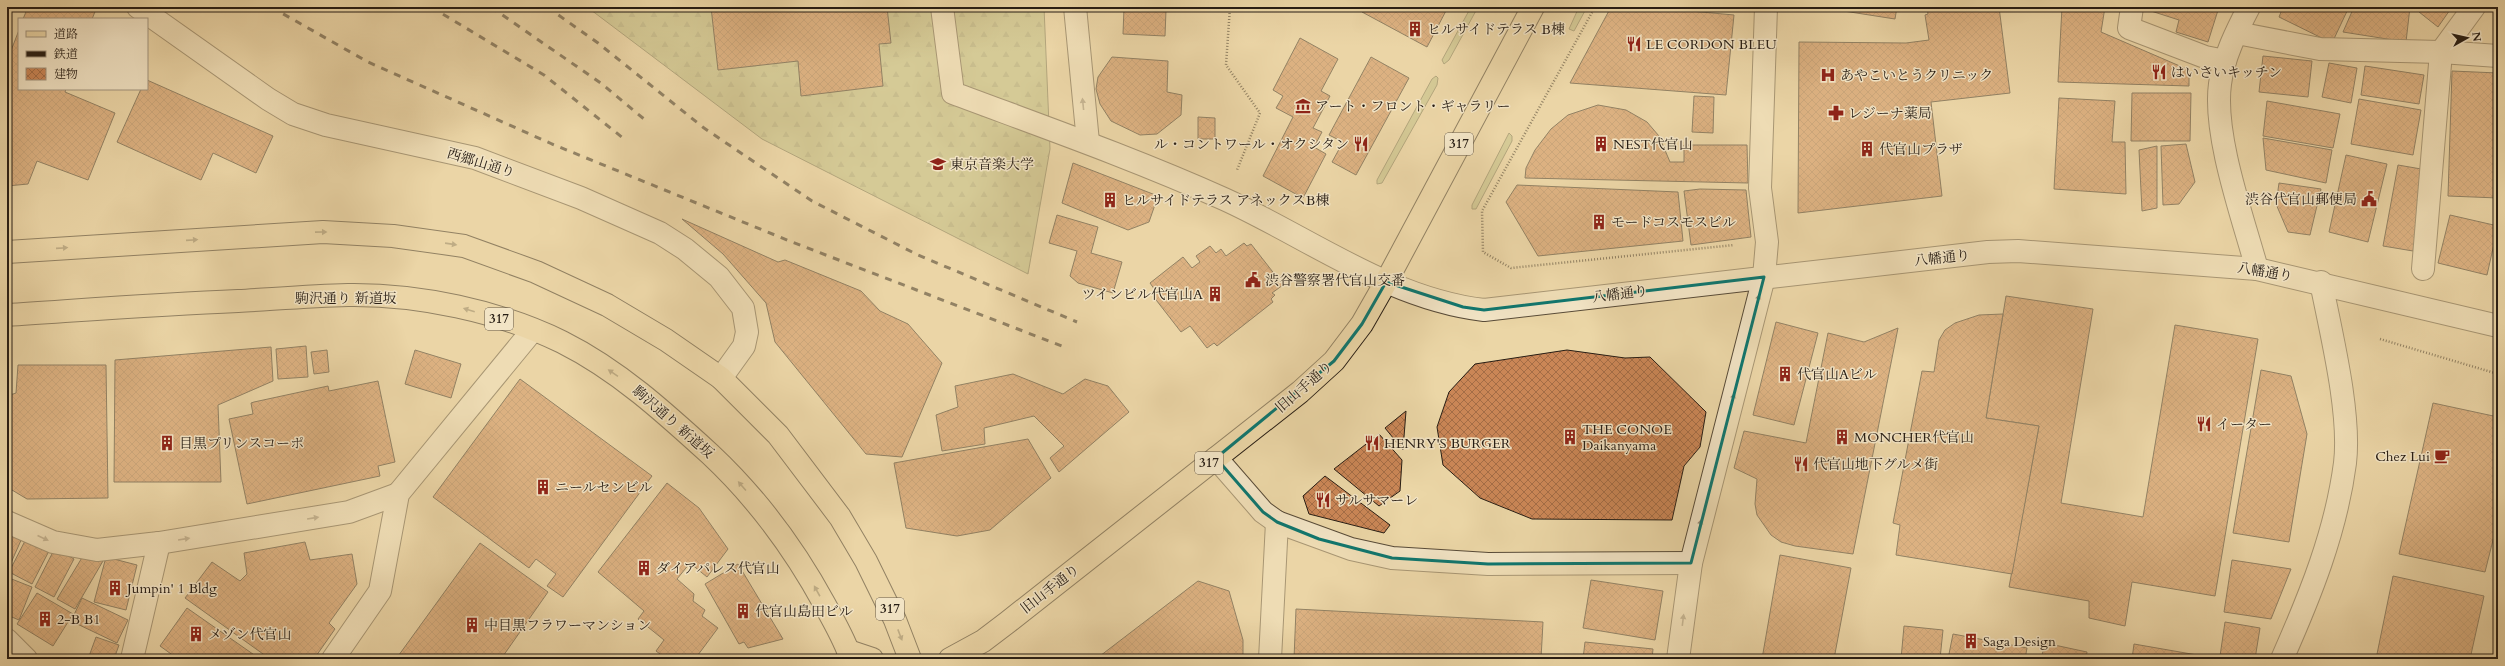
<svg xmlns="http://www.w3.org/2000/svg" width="2505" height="666" viewBox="0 0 2505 666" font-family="Cardo,'Noto Serif JP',serif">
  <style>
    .grass { fill: #bbbd84; stroke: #716d4c }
    .forest { fill: url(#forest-firs); stroke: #716d4c }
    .building { fill: url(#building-cross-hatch); stroke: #271d14 }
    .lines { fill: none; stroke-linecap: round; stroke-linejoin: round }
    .minor-casing { stroke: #584b38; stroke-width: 24 }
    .major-casing { stroke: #271d14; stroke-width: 24 }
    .path { stroke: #271d14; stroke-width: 2.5; stroke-dasharray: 1 2; stroke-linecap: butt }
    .minor { stroke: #f2e4c5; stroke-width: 22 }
    .major { stroke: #ebd6a6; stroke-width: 22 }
    .rail { stroke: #271d14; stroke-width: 3; stroke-dasharray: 7 7; stroke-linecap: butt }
    .oneway { fill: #978a75 }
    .oneway2 { fill: #897a5d }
    .marked { fill: none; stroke: #0f766e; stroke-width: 3; stroke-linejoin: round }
    .labels { text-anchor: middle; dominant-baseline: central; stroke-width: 3; stroke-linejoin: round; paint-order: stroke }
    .shield { fill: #f2e4c5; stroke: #645949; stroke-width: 1 }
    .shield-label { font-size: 13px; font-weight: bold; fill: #271d14 }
    .poi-label { font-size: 14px; fill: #271d14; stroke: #f2e4c5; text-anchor: start }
    .street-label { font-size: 14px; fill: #271d14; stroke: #f2e4c5 }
  </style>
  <defs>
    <pattern id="forest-firs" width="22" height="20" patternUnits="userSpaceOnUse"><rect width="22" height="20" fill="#bbbd84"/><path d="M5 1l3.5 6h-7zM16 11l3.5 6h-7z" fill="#a1a271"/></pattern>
    <pattern id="building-cross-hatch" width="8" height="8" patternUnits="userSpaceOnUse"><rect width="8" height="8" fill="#ca8656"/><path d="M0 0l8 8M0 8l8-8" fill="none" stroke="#a46d46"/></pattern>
  </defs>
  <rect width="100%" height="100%" fill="#ebd6a6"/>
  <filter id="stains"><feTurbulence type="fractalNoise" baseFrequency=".005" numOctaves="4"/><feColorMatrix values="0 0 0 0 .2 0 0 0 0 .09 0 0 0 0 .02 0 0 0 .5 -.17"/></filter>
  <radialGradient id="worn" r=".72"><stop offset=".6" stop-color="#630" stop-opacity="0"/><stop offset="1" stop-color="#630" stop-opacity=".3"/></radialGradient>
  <!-- grass -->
  <g class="grass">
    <path d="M1471,7H1478L1449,60L1444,64L1442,60Z"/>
    <path d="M1579,7H1587L1574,31L1569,29Z"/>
    <path d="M1436,76L1438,78L1437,85L1382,183L1377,184V180L1432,79Z"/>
    <path d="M1509,133L1512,136V141L1476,209H1472V205Z"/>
  </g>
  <!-- forest -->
  <path class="forest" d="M587,7H1044L1050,149L1028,274L762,139Z"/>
  <!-- building -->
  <g class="building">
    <path d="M28,7H97L92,19H23Z"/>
    <path d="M711,7H887L891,43L879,44L883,86L801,96L798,61L718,70Z"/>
    <path d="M1364,7H1448L1427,47L1362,12Z"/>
    <path d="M1611,7H1647L1734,15L1726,95L1570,83Z"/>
    <path d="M1739,7H1753L1752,11Z"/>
    <path d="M1818,7H1897L1895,19Z"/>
    <path d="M1927,7H1999L2010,93L1931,102L1942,196L1798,213L1799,42L1906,43L1929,40L1925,15L1928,14Z"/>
    <path d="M2062,7H2105L2101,32L2189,70V86L2058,82Z"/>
    <path d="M2152,7H2219L2208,42L2176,32L2179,20L2151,11Z"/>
    <path d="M2283,7H2349L2332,43L2279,17Z"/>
    <path d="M2354,7H2410L2406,42L2343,32Z"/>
    <path d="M2419,7H2452L2438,27L2419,12Z"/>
    <path d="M1124,8L1166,10L1165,36L1123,34Z"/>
    <path d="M19,30V89H66L65,92L115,113L88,180L37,161L28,184L7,186V61Z"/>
    <path d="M1300,38L1338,59L1321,91L1330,96L1313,128L1322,132L1314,147L1326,154L1303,198L1263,176L1293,117L1276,108L1283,96L1273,90Z"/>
    <path d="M2263,56L2312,61L2308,97L2259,92Z"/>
    <path d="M1112,57L1168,61L1167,92L1182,95L1181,115L1157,134L1140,135L1111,121L1100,104L1096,89L1098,77Z"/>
    <path d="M1371,57L1409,78L1356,175L1332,162L1343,142L1329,135Z"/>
    <path d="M2329,63L2357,68L2351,103L2322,97Z"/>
    <path d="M2365,66L2424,75L2419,104L2361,95Z"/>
    <path d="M2452,71L2498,73V198L2448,196Z"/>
    <path d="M147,80L273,136L256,173L213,153L201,180L117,142L141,89H147Z"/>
    <path d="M2132,93H2191L2190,141H2131Z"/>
    <path d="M1694,96L1714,97L1713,133L1692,132Z"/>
    <path d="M2059,98L2115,101L2112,142H2125L2126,194L2054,189Z"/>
    <path d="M2359,99L2421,110L2413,155L2351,144Z"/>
    <path d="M2267,101L2340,114L2333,148L2263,136Z"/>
    <path d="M1598,105L1626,110L1647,122L1659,136L1670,162H1684V145H1747L1748,183L1525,178L1526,168L1535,150L1551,129L1568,115Z"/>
    <path d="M1198,117L1215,118V139H1198Z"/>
    <path d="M2263,138L2332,150L2326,183L2266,170Z"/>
    <path d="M2186,144L2195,182L2179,204L2163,205L2161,146Z"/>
    <path d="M2157,146V208L2142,211L2139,150Z"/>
    <path d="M2346,155L2387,164L2368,242L2329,232Z"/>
    <path d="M1073,163L1158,196L1149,222L1128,230L1062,203Z"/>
    <path d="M2398,165L2427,170L2413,251L2383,246Z"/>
    <path d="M2279,183L2321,189L2310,235L2288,232L2276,204Z"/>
    <path d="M1517,185L1678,192L1683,241L1538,256L1506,202Z"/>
    <path d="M1700,189L1746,190L1751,237L1691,245L1684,191Z"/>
    <path d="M1057,215L1098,227L1091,253L1122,262L1113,293L1078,283L1070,276L1077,251L1049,243Z"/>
    <path d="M2450,215L2498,226L2487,275L2438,263Z"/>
    <path d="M682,219L778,262L785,260L861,291L880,311L908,324L942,363L902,457L866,454L775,342L766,303L723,254Z"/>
    <path d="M1244,243L1247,246L1251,244L1283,285L1272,293L1275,295L1271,299L1273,302L1217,346L1214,343L1207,348L1190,326L1181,332L1153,296L1157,293L1150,283L1183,257L1192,268L1200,262L1196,256L1210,246L1216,253L1221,249L1226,256Z"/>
    <path d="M2006,296L2093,309L2061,503L2143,517L2175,325L2258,339L2215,596L2132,582L2125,626L2089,618V601L2009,587L2039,426L1986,418Z"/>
    <path d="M2003,314L1986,418L2039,426L2012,574L1896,555L1900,525L1893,523L1922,371L1934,372L1939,340L1945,330L1955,323L1979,315Z"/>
    <path d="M1776,322L1818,333L1794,425L1753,415Z"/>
    <path d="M1898,328L1853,554L1795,546L1781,542L1771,535L1757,515L1755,504L1757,479L1734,468L1744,431L1806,443L1828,333L1864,342Z"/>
    <path d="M306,346L308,377L278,379L276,349Z"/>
    <path d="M271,347L273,381L218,405L221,482H114L115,360Z"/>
    <path d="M327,350L329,372L314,374L311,352Z"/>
    <path d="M415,350L461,364L451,398L405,384Z"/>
    <path d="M1567,350L1625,358L1650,357L1706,412L1700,447L1684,466L1672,520L1532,519L1480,498L1443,465L1437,427L1449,392L1475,364Z"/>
    <path d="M18,365H106L108,498L27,499L7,487V396L16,393Z"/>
    <path d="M2261,370L2291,376L2307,434L2289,542L2233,533Z"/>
    <path d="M1013,374L1063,394L1085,379L1108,386L1129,412L1059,472L1050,458L1064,446L1034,416L984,428L985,444L942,451L936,415L958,407L955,386Z"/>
    <path d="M520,379L652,476L563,597L547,586L556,574L536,559L529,568L433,497Z"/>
    <path d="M378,381L395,462L378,466L380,476L247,504L229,419L253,414L251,403L254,402L328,386L329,391Z"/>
    <path d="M2433,403L2498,417V520L2485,572L2399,554Z"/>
    <path d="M1406,411L1403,450L1385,428Z"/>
    <path d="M1379,434L1402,460L1400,491L1379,506L1334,469Z"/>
    <path d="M1028,439L1051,478L990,530L957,536L906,528L894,463Z"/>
    <path d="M1325,476L1390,525L1384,533L1309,514L1303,496Z"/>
    <path d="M667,483L699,508L728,549L707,577L690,563L677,579L694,594L693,601L705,610L702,616L718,628L695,659H667L656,651L664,640L638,619L644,611L598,572Z"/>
    <path d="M7,531L22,538L7,572Z"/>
    <path d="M27,537L50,549L32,584L9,572Z"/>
    <path d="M305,542L310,560L352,554L357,584L329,623L335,629L314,659H270L185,598L212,562L240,581L247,574L244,553Z"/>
    <path d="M480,543L548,592L501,659H396Z"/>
    <path d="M55,548L74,559L54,597L35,587Z"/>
    <path d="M86,551L103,561L75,609L57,599Z"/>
    <path d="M1780,555L1851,568L1834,659H1762Z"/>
    <path d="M106,557L137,565L126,610L94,602Z"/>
    <path d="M2232,560L2291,569L2271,619L2224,612Z"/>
    <path d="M738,564L783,639L748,648L744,642L739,644L705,584Z"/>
    <path d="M2393,576L2484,596L2470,659H2376Z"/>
    <path d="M9,578L32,587L19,620L7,615V584Z"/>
    <path d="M1591,580L1663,591L1655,640L1583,628Z"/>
    <path d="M1198,581L1229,591L1243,640V659H1096Z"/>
    <path d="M37,593L73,614L53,646L17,624Z"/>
    <path d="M82,598L128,620L117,643L71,621Z"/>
    <path d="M187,608L260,659H178L160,646Z"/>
    <path d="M1296,609L1543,622L1541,659H1294Z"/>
    <path d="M2225,622L2260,628L2255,659L2220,656Z"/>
    <path d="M1904,626L1943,630L1940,659H1901Z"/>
    <path d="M1953,634L2027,648L2025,659H1948Z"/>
    <path d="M96,637L119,645L114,659H88Z"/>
    <path d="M1585,642L1653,649L1652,659H1583Z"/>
    <path d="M2045,643L2087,652L2086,659H2041Z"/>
    <path d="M2134,644L2220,659H2132Z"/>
  </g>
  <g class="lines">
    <defs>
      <g id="minor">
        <path d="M138,7L268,99L293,114L326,125L475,158L581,198L660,233L685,249L719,277L743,308L747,332L744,346L721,378"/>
        <path d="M942,7L953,93C1044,127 1135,159 1224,199C1308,237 1389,299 1484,310L1988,252L2018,251L2257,269L2498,326"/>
        <path d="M1075,7L1088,142"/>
        <path d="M2132,7L2129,28L2205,57L2225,61"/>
        <path d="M2249,7C2237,30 2223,58 2220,84C2213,135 2243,218 2257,269"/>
        <path d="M2237,33L2320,49L2441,52L2498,56"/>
        <path d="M2423,269L2441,52L2474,7"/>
        <path d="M1216,458L1263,512L1277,522L1351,549L1392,558L1488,564L1691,563"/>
        <path d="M7,522L53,542L97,550L159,543L349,512L398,494"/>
        <path d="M7,640L26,659"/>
        <path d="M132,659L159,543"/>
        <path d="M333,659L380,591L398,494L532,331"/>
        <path d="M1270,659L1277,522"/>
        <path d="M1678,659L1691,563L1764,277L1767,242L1760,188L1766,7"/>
        <path d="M2282,659C2310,596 2336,532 2345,463C2351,413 2331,333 2321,282"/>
      </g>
      <g id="major">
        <path d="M7,252L323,232L393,236L464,246L536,272L607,305L666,340L721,378L778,435L840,517L866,561L895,620L910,659"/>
        <path d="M7,315C84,310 161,304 238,301C274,299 311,296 348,295C418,294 499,311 562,342C618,370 664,412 710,454C757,498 794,548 825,605C834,622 845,640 851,659"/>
        <path d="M848,651L872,659"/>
        <path d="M950,659L983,641L1008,622L1300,392L1334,361L1362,324L1386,282L1533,7"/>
      </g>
    </defs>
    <!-- minor casing -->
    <use href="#minor" class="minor-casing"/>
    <!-- major casing -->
    <use href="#major" class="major-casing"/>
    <!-- path -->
    <g class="path">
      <path d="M1230,7L1226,65L1260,113L1237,170"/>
      <path d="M1595,7L1482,211L1483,252L1511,268L1734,245"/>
      <path d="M2380,339L2498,374"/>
    </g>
    <!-- minor -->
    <use href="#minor" class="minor"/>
    <!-- major -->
    <use href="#major" class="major"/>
    <!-- rail -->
    <g class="rail">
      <path d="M271,7L368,62L552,144L792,242L1067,348"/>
      <path d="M431,7L544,75L623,138"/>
      <path d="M491,7L602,84L644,119"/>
      <path d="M547,7L598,43L704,128L812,201L918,255L1077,322"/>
    </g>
  </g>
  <!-- one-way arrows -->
  <defs><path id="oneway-solid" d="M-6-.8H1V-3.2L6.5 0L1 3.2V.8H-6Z"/></defs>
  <g class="oneway">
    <use href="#oneway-solid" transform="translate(1083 104) rotate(-96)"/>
    <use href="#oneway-solid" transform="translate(1758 300) rotate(-76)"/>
    <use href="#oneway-solid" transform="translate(1733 399) rotate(-76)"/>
    <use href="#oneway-solid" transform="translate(313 518) rotate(-9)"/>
    <use href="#oneway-solid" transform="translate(1700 525) rotate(-76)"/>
    <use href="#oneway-solid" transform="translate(43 538) rotate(24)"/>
    <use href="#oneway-solid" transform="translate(184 539) rotate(-9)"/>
    <use href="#oneway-solid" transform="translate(1683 620) rotate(-83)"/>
  </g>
  <g class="oneway2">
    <use href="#oneway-solid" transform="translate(321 232) rotate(-1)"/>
    <use href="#oneway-solid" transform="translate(192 240) rotate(-4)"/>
    <use href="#oneway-solid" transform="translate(451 244) rotate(8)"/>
    <use href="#oneway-solid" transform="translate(62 248) rotate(-4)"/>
    <use href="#oneway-solid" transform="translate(469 310) rotate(-163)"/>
    <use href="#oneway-solid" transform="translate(613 373) rotate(-146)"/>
    <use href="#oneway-solid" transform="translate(742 486) rotate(-131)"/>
    <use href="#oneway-solid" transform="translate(817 591) rotate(-119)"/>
    <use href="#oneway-solid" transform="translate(900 635) rotate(69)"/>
  </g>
  <!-- marked area -->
  <path d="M0 0H2505V666H0ZM1764,277L1691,563L1488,564L1392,558L1319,539L1277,522L1263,512L1216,458L1334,361L1362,324L1386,282L1463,307L1484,310Z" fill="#ebd6a6" fill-opacity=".55" fill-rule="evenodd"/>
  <path class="marked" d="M1764,277L1691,563L1488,564L1392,558L1319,539L1277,522L1263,512L1216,458L1334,361L1362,324L1386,282L1463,307L1484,310Z"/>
  <!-- icons -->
  <defs>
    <symbol id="building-bare" viewBox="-9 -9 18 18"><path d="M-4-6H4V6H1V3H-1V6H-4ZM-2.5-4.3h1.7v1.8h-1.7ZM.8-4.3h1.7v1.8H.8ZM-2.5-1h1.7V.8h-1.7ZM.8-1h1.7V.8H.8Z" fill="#8f2418" stroke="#f2e4c5" stroke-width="2.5" paint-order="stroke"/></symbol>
    <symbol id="restaurant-bare" viewBox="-9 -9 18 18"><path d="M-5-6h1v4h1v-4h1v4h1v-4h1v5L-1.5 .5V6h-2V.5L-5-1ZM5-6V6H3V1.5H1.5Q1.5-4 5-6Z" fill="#8f2418" stroke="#f2e4c5" stroke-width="2.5" paint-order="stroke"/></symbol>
    <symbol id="hospital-bare" viewBox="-9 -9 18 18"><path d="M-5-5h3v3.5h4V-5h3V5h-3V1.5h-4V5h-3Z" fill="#8f2418" stroke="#f2e4c5" stroke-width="2.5" paint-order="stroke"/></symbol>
    <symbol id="museum-bare" viewBox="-9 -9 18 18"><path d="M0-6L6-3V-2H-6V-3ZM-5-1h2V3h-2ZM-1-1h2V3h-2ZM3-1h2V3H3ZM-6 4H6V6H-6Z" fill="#8f2418" stroke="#f2e4c5" stroke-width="2.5" paint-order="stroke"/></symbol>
    <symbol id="pharmacy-bare" viewBox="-9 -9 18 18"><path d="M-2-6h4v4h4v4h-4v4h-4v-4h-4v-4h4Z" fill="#8f2418" stroke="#f2e4c5" stroke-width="2.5" paint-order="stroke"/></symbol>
    <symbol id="university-bare" viewBox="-9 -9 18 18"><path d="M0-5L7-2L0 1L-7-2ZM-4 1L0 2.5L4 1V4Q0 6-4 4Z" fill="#8f2418" stroke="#f2e4c5" stroke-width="2.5" paint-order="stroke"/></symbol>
    <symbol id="civic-bare" viewBox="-9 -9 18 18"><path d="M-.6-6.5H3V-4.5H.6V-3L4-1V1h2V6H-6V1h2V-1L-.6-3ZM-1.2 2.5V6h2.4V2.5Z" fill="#8f2418" stroke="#f2e4c5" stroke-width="2.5" paint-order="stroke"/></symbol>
    <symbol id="cafe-bare" viewBox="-9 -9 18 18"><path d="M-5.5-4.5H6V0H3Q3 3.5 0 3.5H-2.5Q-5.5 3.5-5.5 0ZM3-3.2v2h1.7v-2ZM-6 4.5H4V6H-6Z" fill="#8f2418" stroke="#f2e4c5" stroke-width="2.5" paint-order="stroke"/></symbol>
  </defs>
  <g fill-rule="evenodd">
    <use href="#building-bare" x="1404" y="18" width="22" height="22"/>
    <use href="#restaurant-bare" x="1623" y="33" width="22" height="22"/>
    <use href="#restaurant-bare" x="2148" y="61" width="22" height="22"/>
    <use href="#hospital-bare" x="1817" y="64" width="22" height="22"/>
    <use href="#museum-bare" x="1292" y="95" width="22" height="22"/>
    <use href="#pharmacy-bare" x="1825" y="102" width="22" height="22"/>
    <use href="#restaurant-bare" x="1350" y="133" width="22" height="22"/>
    <use href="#building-bare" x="1590" y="133" width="22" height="22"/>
    <use href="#building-bare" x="1856" y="138" width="22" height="22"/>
    <use href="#university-bare" x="927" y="153" width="22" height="22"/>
    <use href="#civic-bare" x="2358" y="188" width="22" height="22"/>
    <use href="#building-bare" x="1099" y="189" width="22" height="22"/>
    <use href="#building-bare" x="1588" y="211" width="22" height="22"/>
    <use href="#civic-bare" x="1242" y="269" width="22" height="22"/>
    <use href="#building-bare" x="1204" y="283" width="22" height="22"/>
    <use href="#building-bare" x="1774" y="363" width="22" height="22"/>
    <use href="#restaurant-bare" x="2193" y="413" width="22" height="22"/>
    <use href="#building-bare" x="1559" y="426" width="22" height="22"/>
    <use href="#building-bare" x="1831" y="426" width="22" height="22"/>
    <use href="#building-bare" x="156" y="432" width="22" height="22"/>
    <use href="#restaurant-bare" x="1361" y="432" width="22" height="22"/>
    <use href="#cafe-bare" x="2431" y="445" width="22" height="22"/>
    <use href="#restaurant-bare" x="1790" y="453" width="22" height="22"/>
    <use href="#building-bare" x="532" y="476" width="22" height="22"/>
    <use href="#restaurant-bare" x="1312" y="489" width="22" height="22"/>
    <use href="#building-bare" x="633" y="557" width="22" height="22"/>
    <use href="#building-bare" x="104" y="577" width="22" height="22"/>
    <use href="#building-bare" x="732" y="600" width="22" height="22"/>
    <use href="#building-bare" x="34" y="608" width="22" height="22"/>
    <use href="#building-bare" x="461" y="614" width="22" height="22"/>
    <use href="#building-bare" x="185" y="623" width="22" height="22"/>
    <use href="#building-bare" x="1960" y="630" width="22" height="22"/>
  </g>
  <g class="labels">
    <!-- shield labels -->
    <g class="shield">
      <rect x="1445" y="133" width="28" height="22" rx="3"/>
      <rect x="485" y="308" width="28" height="22" rx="3"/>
      <rect x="1195" y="452" width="28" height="22" rx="3"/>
      <rect x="876" y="598" width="28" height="22" rx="3"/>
    </g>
    <g class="shield-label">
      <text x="1459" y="144">317</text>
      <text x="499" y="319">317</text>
      <text x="1209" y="463">317</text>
      <text x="890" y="609">317</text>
    </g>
    <!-- poi labels -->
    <g class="poi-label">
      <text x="1427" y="29">ヒルサイドテラス B棟</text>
      <text x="1646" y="44">LE CORDON BLEU</text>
      <text x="2171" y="72">はいさいキッチン</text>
      <text x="1840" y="75">あやこいとうクリニック</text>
      <text x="1315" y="106">アート・フロント・ギャラリー</text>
      <text x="1848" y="113">レジーナ薬局</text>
      <text x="1349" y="144" text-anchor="end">ル・コントワール・オクシタン</text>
      <text x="1613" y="144">NEST代官山</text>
      <text x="1879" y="149">代官山プラザ</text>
      <text x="950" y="164">東京音楽大学</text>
      <text x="2357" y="199" text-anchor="end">渋谷代官山郵便局</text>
      <text x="1122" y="200">ヒルサイドテラス アネックスB棟</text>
      <text x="1611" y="222">モードコスモスビル</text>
      <text x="1265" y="280">渋谷警察署代官山交番</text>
      <text x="1203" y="294" text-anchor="end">ツインビル代官山A</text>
      <text x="1797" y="374">代官山Aビル</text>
      <text x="2216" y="424">イーター</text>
      <text x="1582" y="429">THE CONOE<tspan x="1582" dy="16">Daikanyama</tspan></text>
      <text x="1854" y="437">MONCHER代官山</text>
      <text x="179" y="443">目黒プリンスコーポ</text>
      <text x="1384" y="443">HENRY'S BURGER</text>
      <text x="2430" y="456" text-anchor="end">Chez Lui</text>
      <text x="1813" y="464">代官山地下グルメ街</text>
      <text x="555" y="487">ニールセンビル</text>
      <text x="1335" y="500">サルサマーレ</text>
      <text x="656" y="568">ダイアパレス代官山</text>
      <text x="127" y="588">Jumpin' 1 Bldg</text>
      <text x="755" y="611">代官山島田ビル</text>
      <text x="57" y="619">2-B B1</text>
      <text x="484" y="625">中目黒フラワーマンション</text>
      <text x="208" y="634">メゾン代官山</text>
      <text x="1983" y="641">Saga Design</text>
    </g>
    <!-- street labels -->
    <g class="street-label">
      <text transform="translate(481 163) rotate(17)">西郷山通り</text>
      <text transform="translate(1942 258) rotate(-6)">八幡通り</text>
      <text transform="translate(2265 272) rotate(9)">八幡通り</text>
      <text transform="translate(1620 294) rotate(-7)">八幡通り</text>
      <text x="346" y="298">駒沢通り 新道坂</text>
      <text transform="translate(1304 387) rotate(-41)">旧山手通り</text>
      <text transform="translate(673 422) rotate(41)">駒沢通り 新道坂</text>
      <text transform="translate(1050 589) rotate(-38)">旧山手通り</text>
    </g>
  </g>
  <!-- margin -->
  <rect width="2505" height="666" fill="none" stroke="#ebd6a6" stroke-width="24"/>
  <rect x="8" y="8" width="2489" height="650" fill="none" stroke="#271d14" stroke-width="2"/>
  <rect x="12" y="12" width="2481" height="642" fill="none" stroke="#271d14"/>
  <!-- legend -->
  <rect x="18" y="18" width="130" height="72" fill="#f2e4c5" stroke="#a1947e"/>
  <rect x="26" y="31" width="20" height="6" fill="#ebd6a6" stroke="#a1947e"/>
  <text x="54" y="38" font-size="12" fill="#271d14">道路</text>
  <rect x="26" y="51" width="20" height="6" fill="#271d14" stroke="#a1947e"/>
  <text x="54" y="58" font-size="12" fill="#271d14">鉄道</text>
  <rect x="26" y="68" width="20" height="12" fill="url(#building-cross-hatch)" stroke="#a1947e"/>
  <text x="54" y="78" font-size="12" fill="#271d14">建物</text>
  <!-- north arrow -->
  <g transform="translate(2467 38) rotate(82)" stroke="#f2e4c5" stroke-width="3" paint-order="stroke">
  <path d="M0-3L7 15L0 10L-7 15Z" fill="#271d14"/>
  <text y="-6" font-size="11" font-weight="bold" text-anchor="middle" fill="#271d14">N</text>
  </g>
  <rect width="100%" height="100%" filter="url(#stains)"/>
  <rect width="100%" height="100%" fill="url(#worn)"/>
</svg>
